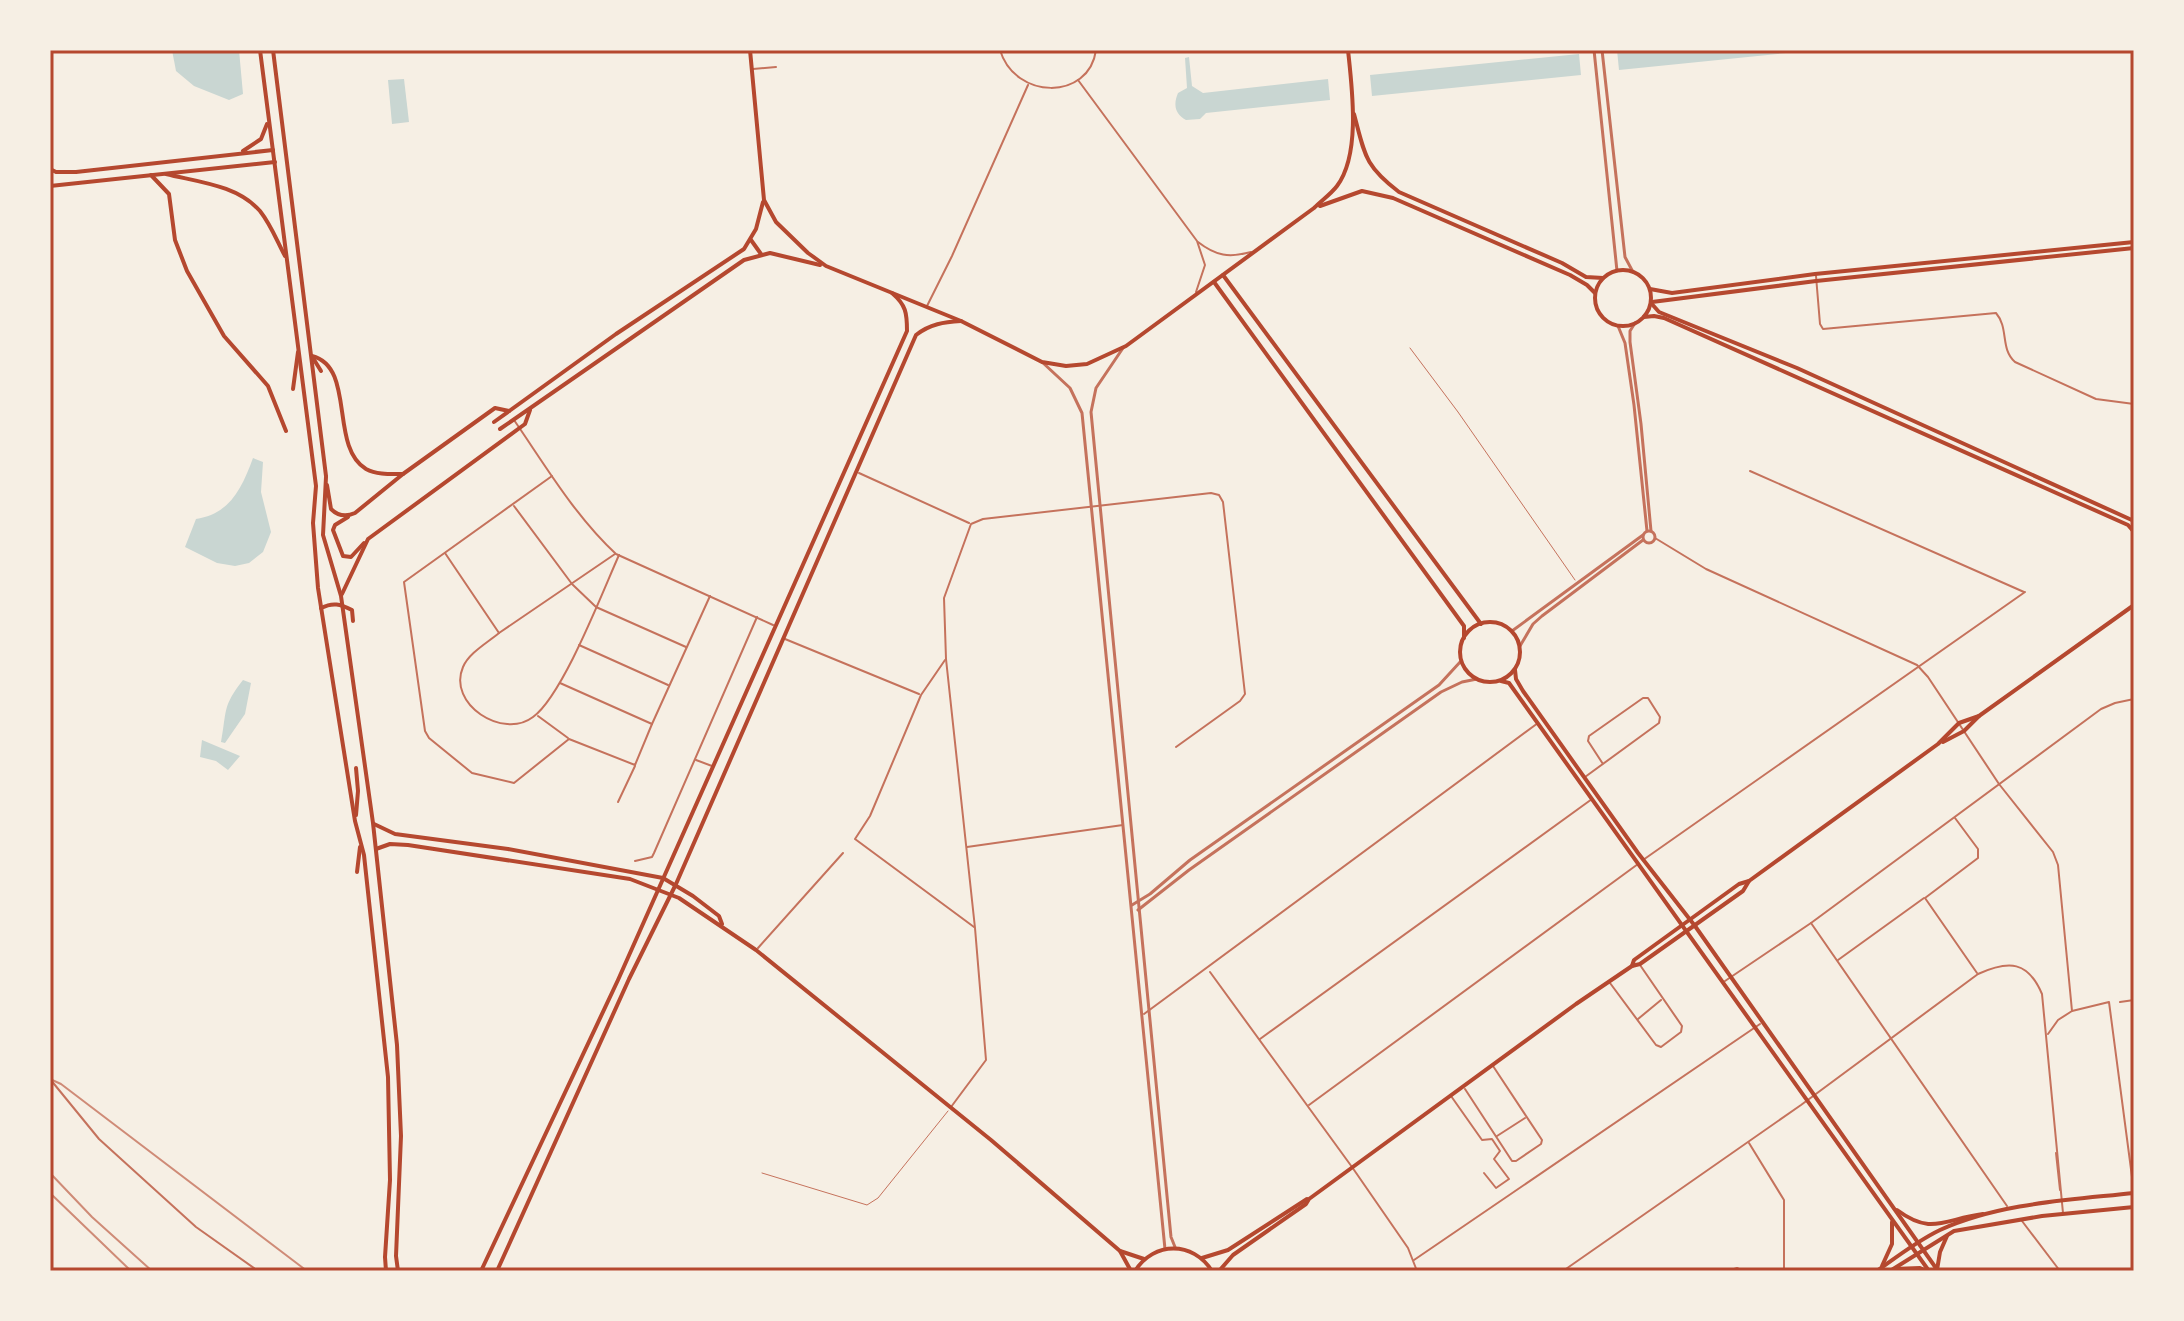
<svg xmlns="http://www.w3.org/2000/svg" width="2184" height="1321" viewBox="0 0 2184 1321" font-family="Literata,serif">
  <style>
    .water { fill: #c9d6d2 }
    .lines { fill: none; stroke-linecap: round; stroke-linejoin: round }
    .service { stroke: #c5725c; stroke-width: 1 }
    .pedestrian { stroke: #c5725c; stroke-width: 2 }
    .minor { stroke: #c5725c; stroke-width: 2 }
    .tertiary { stroke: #c5725c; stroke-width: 3 }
    .secondary { stroke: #b5482f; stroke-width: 4 }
    .rail { stroke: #cf8b77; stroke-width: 2 }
    .neatline { fill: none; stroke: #b5482f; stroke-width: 3 }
  </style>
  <rect width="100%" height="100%" fill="#f6efe4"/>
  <!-- water -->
  <g class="water">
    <path d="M172,50H239L243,94L229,100L194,86L176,71Z"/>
    <path d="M1617,50H1816L1619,70Z"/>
    <path d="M1579,54L1581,75L1372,96L1370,75Z"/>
    <path d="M1189,57L1192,86L1203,93L1328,79L1330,100L1206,113L1200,119L1186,120C1175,114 1173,105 1178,93L1187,88L1185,58Z"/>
    <path d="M404,79L409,122L392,124L388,80Z"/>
    <path d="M253,458L263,462L261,492L271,532L263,552L249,563L235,566L217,563L185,547L196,519C230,514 242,488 253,458Z"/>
    <path d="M243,680L251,683L245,714L225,743L221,742C227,710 222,707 243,680Z"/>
    <path d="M202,740L240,756L228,770L216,761L200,757Z"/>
  </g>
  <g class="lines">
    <!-- service -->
    <g class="service">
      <path d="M1410,348L1458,412L1575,580"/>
      <path d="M762,1173L867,1205L878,1198L948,1111"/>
    </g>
    <!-- pedestrian -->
    <g class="pedestrian">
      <path d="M1000,50C1015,100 1089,101 1096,50"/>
      <path d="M753,69L776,67"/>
      <path d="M1078,80L1197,241L1205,265L1196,292"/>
      <path d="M1198,242C1216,256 1229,258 1251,252"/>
      <path d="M927,306L952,256L1028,85"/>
    </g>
    <!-- minor -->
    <g class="minor">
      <path d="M1816,276L1820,324L1823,329L1996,313C2009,328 2000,349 2015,362L2096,399L2134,404"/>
      <path d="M514,420C545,465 575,516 616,554L773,625"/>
      <path d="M1750,471L2024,592"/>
      <path d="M859,473L969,523"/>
      <path d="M552,476L404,582L425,731L429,738L472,773L514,783L569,739L635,765L652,724"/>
      <path d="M514,506L572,584L596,607L686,647"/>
      <path d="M1655,538L1706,569L1917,665L1928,677L1999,784L2053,852L2058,865L2072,1011L2058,1020L2048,1034"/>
      <path d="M445,553L499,633L615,554"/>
      <path d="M499,633C487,643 469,653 463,667C447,704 503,740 533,717C563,695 602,593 619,555"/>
      <path d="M785,639L919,694"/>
      <path d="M579,645L668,685"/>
      <path d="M945,660L921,695L870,816L855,839L974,927"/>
      <path d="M560,683L652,724L710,596"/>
      <path d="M538,716L568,738"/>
      <path d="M696,760L712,766"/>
      <path d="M1585,777L1659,723L1660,717L1648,698H1643L1589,736L1588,741L1603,764"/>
      <path d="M618,802L635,766"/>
      <path d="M1955,818L1978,849V858L1925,898L1977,973"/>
      <path d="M967,847L1123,825"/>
      <path d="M1643,860L2025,592"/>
      <path d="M635,861L652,857L654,853L757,617"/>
      <path d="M1811,923L2007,1206"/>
      <path d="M758,948L843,853"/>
      <path d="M1838,960L1924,898"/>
      <path d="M1210,972L1352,1167L1408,1248L1417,1271"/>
      <path d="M1725,981L1811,923L2101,709L2115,703L2134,699"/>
      <path d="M1610,983L1656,1045L1661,1047L1681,1032L1682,1026L1640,965"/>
      <path d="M2120,1002L2134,1000"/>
      <path d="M2072,1011L2109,1002L2134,1192"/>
      <path d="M1144,1014L1538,723"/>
      <path d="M1638,1019L1661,1000"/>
      <path d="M1260,1039L1592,799"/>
      <path d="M50,1079L99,1139L196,1227L258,1271"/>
      <path d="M1465,1089L1512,1161H1516L1541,1144L1542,1140L1493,1066"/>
      <path d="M1451,1096L1482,1140L1492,1139L1500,1151L1494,1159L1509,1179L1496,1188L1484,1173"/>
      <path d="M1309,1105L1638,864"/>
      <path d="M951,1107L986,1060L975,928L946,659L944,598L971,524L983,519L1211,493L1219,495L1223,502L1245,694L1240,701L1176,747"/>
      <path d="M1497,1136L1525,1118"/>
      <path d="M1749,1143L1784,1200V1271"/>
      <path d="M2056,1153L2060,1190"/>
      <path d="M2022,1221L2060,1271"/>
      <path d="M1414,1260L1760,1024"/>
      <path d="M1563,1271L1801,1105L1978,974C2009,960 2028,961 2042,994L2063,1213"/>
      <path d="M1728,1271L1737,1268L1743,1271"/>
    </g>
    <!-- tertiary -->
    <g class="tertiary">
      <path d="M1594,50L1617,271"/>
      <path d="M1602,50L1625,257L1633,272"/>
      <path d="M1635,323L1630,331V342L1641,424L1651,531"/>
      <path d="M1618,326L1625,343L1634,405L1647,531"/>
      <path d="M1123,348L1096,388L1091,412L1171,1237L1175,1247"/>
      <path d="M1042,362L1070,388L1082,413L1165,1249"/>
      <circle cx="1649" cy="537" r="6"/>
      <path d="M1512,631L1643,535"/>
      <path d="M1520,646L1533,624L1542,616L1643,540"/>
      <path d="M1132,905L1150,894L1190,860L1439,685L1461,661"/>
      <path d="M1138,910L1189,870L1441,692L1462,682L1477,679"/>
    </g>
    <!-- secondary -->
    <g class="secondary">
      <path d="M260,50L316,486L313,523L318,588L355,821L364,855L388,1077L390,1180L385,1257L386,1271"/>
      <path d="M273,50L326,476"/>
      <path d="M750,50L764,200L776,222L808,253L826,266L961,321L1042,362L1066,366L1087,364L1126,346L1314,208C1321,201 1331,194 1337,186C1361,154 1352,88 1348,50"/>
      <path d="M1354,114C1365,155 1364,165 1399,192L1562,263L1586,277L1603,278"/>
      <path d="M243,151L261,139L267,124"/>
      <path d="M50,169L56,172H76L273,150"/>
      <path d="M166,174C198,182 237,185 260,211C271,225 277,241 285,256"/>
      <path d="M151,175L169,194L175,240L187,271L224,336L268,386L286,431"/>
      <path d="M50,186L275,162"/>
      <path d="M1320,206L1362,191L1393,198L1570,275L1587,285L1595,293"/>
      <path d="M751,240L761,254"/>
      <circle cx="1623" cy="298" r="28"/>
      <path d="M1223,275L1481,624"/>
      <path d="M1214,282L1464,626V638"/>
      <path d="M1650,289L1672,293L1815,274L2134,242"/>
      <path d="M1652,302L1816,281L2134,248"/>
      <path d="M1651,303L1659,312L1797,368L2134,521"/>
      <path d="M1644,317L1654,316L1664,318L2128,525L2134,532"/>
      <path d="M312,356C356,367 329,447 366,469C377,475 391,474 403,474L495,408L509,411"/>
      <path d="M313,358L321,371"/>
      <path d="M293,389L298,352"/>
      <path d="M494,422L616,334L744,249L756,229L763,202"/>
      <path d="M500,429L744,260L770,253L820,265"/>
      <path d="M326,477L323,535L341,596L373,823L397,1045L401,1136L396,1256L398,1271"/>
      <path d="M327,485L331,509C338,516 346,517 355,513L403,474"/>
      <path d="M348,517L335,525L333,530L343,556L351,557L364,543"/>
      <path d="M342,594L368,539L525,424L530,410"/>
      <path d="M321,608C333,602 340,604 352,610L353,621"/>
      <circle cx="1490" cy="652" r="30"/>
      <path d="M1515,670L1516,679L1523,691L1638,853L1695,926L1938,1271"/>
      <path d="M1501,681L1509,683L1929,1271"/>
      <path d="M1943,742L1964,731L1979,716L2134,605"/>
      <path d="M356,768L358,791L356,815"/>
      <path d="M374,824L395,834L508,849L663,878L693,896L719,916L722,924"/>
      <path d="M376,849L390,844L408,845L630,879L679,898L756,950L991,1140L1120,1251L1131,1271"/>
      <path d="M357,872L360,847"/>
      <path d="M1632,966L1634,960L1739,884L1749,881L1938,744L1959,723L1979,716"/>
      <path d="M1897,1210C1932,1236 1944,1219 1983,1214"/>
      <path d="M1120,1251L1144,1259"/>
      <path d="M1202,1258L1228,1250L1307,1199"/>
      <path d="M1882,1266L1892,1244V1222"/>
      <path d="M1894,1269L1920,1268L1927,1271"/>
      <path d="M1937,1270L1940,1252L1947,1236"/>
      <path d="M481,1271L618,980L907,331C907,313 906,305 892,293"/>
      <path d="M497,1271L629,979L676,884L916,335C930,324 944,322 961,321"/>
      <path d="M1135,1271C1154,1241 1193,1241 1212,1271"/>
      <path d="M1219,1271L1233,1255L1306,1204L1309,1199L1576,1004L1632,966L1640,964L1743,891L1749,881"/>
      <path d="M1877,1271C1898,1256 1917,1241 1940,1230C1999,1203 2070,1200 2134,1193"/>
      <path d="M1890,1271L1954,1231L2042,1216L2134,1207"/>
    </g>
    <!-- rail -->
    <g class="rail">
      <path d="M50,1079L61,1084L307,1271"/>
      <path d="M50,1173L92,1217L152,1271"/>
      <path d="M50,1193L131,1271"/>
    </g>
  </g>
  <!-- border -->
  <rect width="2184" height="1321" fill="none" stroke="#f6efe4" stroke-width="104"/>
  <rect x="52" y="52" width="2080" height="1217" class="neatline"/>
</svg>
